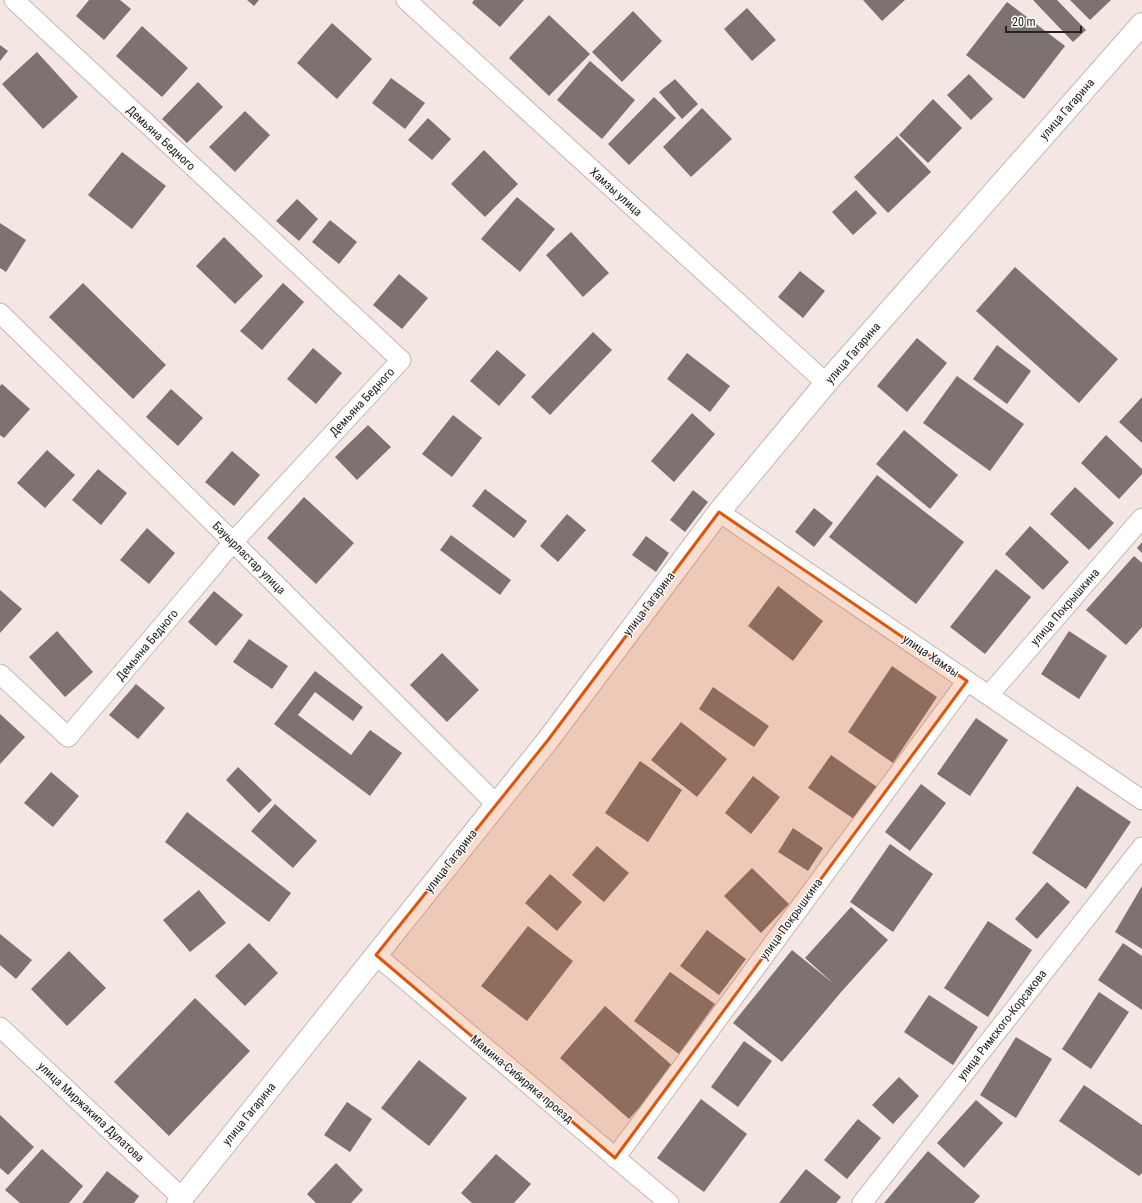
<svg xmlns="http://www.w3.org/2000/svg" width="1142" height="1203" viewBox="0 0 1142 1203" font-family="'Roboto Condensed',sans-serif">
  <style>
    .building { fill: #7d7270 }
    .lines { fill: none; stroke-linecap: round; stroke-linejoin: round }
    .street-casing { stroke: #c3b7b4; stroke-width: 21 }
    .secondary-casing { stroke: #c3b7b4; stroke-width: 24 }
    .street { stroke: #fff; stroke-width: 19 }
    .secondary { stroke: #fff; stroke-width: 22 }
    .marked { fill: #de560d; fill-opacity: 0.2; stroke: #de560d; stroke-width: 3; stroke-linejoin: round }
    .labels { text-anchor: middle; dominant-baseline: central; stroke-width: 3; stroke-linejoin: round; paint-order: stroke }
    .street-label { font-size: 12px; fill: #252120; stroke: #fff }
  </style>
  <rect width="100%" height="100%" fill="#f3e6e3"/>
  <!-- building -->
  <g class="building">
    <path d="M89,0H120L131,9L104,40L76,16Z"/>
    <path d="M247,0H259L254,6Z"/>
    <path d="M474,0H524L500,27L472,3Z"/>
    <path d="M863,0H905L882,21Z"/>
    <path d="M1033,0H1057L1086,30L1073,42Z"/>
    <path d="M1070,0H1111L1090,20Z"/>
    <path d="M1007,2L1065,46L1024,99L966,55Z"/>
    <path d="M747,8L776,40L752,61L724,29Z"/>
    <path d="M633,11L662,41L622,82L592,52Z"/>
    <path d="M549,15L590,54L549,96L509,58Z"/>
    <path d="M332,23L372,59L337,99L297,63Z"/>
    <path d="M142,26L188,68L162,97L116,56Z"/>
    <path d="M0,45L8,51L0,61Z"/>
    <path d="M37,52L78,97L43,129L2,84Z"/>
    <path d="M590,61L635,100L602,139L557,100Z"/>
    <path d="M969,74L993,99L971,120L947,95Z"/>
    <path d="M391,78L425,103L405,129L372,103Z"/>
    <path d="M675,79L698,104L682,119L659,92Z"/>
    <path d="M198,82L223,107L187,143L162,119Z"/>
    <path d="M654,97L676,118L629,165L608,144Z"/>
    <path d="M933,99L962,128L928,163L899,135Z"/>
    <path d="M702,108L732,139L691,177L663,147Z"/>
    <path d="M245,111L270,135L235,172L209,147Z"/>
    <path d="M428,118L451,139L432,160L408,140Z"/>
    <path d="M897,136L931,172L888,213L854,177Z"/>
    <path d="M484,150L518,184L485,217L451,184Z"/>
    <path d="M122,152L166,186L132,229L88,195Z"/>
    <path d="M856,190L877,213L853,235L832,212Z"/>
    <path d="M517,197L555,229L520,272L481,239Z"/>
    <path d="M297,199L318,219L299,241L276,221Z"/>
    <path d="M330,220L357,242L339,264L312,242Z"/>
    <path d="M0,223L26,240L6,272L0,268Z"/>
    <path d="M571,232L609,273L583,297L546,255Z"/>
    <path d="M224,237L263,276L235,304L196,266Z"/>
    <path d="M1015,267L1118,359L1079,403L976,311Z"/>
    <path d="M800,271L825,291L803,318L778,297Z"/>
    <path d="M399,274L428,298L402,329L373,305Z"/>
    <path d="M83,283L166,365L133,399L49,317Z"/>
    <path d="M283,283L304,302L262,350L240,331Z"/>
    <path d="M593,332L612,350L550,415L531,397Z"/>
    <path d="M917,338L947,363L907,412L877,386Z"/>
    <path d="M997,345L1031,371L1007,404L973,379Z"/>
    <path d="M313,348L342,373L316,404L287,379Z"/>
    <path d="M497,350L526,375L499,406L470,381Z"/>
    <path d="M687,353L730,386L710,412L667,379Z"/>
    <path d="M957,376L1024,424L990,471L923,423Z"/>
    <path d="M2,384L30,409L4,438L0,435V386Z"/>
    <path d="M171,389L203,418L178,446L146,417Z"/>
    <path d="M1142,397V443L1119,422Z"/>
    <path d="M692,413L715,434L674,482L651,461Z"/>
    <path d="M453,415L482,438L452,477L422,454Z"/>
    <path d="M368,425L391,447L357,480L335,457Z"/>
    <path d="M904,430L958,475L930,509L876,464Z"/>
    <path d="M1106,435L1142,469V474L1119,499L1081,463Z"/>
    <path d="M47,450L75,475L45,508L17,483Z"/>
    <path d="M232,451L260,475L234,506L205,482Z"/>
    <path d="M98,469L127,493L101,525L72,500Z"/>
    <path d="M877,475L964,542L916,604L829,537Z"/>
    <path d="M1075,487L1114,523L1089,550L1050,514Z"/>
    <path d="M485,489L527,521L514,538L472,506Z"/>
    <path d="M693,490L708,502L685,532L670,520Z"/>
    <path d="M304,497L354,543L316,584L267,538Z"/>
    <path d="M814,508L833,523L814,547L795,532Z"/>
    <path d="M567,514L586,530L558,562L540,546Z"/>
    <path d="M1030,526L1069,562L1043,590L1005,554Z"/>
    <path d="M147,528L175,553L149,584L120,560Z"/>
    <path d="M451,535L511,580L500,595L440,550Z"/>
    <path d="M646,536L669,553L656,572L632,555Z"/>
    <path d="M1142,542V553L1137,548Z"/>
    <path d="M1134,556L1142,563V627L1126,645L1086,610Z"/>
    <path d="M996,569L1031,597L985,654L950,627Z"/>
    <path d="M778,586L823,621L793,661L748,626Z"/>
    <path d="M0,590L22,609L0,633Z"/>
    <path d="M214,591L243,615L216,646L188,622Z"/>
    <path d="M57,631L93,672L65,697L29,657Z"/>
    <path d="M1069,631L1107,656L1079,699L1041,674Z"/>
    <path d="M249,639L288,666L272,689L233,662Z"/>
    <path d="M442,653L479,690L447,722L410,685Z"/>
    <path d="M892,666L937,697L893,763L848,732Z"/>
    <path d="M315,671L363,707L353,721L315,692L298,715L351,755L370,730L402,753L370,796L274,724Z"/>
    <path d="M136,684L165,708L138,739L109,715Z"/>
    <path d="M713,687L769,726L754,747L699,709Z"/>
    <path d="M0,714L25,737L0,764Z"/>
    <path d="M976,718L1008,740L970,796L937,774Z"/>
    <path d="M681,722L727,759L697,797L651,760Z"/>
    <path d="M831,755L880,789L857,821L808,788Z"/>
    <path d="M640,761L682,790L648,842L605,813Z"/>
    <path d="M238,767L272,800L259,813L226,780Z"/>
    <path d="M51,772L79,796L53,827L24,803Z"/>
    <path d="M753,776L780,797L751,834L725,813Z"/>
    <path d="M921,784L946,803L910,851L885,832Z"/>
    <path d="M1077,786L1131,822L1086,889L1032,853Z"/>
    <path d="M275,804L317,841L293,868L251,831Z"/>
    <path d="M187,812L291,893L269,922L165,842Z"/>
    <path d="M793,828L823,848L808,871L778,852Z"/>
    <path d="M890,844L933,874L893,932L850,902Z"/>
    <path d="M597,846L629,873L604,902L572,875Z"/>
    <path d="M752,868L789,904L761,933L724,896Z"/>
    <path d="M550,874L582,902L557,931L525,903Z"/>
    <path d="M1047,882L1070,902L1037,939L1015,919Z"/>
    <path d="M1142,886V949L1115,932Z"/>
    <path d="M199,890L226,923L190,952L163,920Z"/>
    <path d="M851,907L888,940L842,991L782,1062L733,1023L792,950L834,984L805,958Z"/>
    <path d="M988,921L1032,950L988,1017L944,988Z"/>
    <path d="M528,926L573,961L527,1021L481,986Z"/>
    <path d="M707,930L746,959L719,995L680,966Z"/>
    <path d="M0,934L32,960L16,979L0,965Z"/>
    <path d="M249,943L278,973L245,1006L215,976Z"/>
    <path d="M1123,943L1142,956V1010L1098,980Z"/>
    <path d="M69,951L106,988L67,1026L31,989Z"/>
    <path d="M670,972L715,1004L679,1054L634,1021Z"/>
    <path d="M1099,992L1129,1012L1091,1069L1062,1049Z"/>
    <path d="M929,995L978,1027L953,1065L904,1032Z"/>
    <path d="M195,998L250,1051L169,1136L114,1082Z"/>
    <path d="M605,1006L675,1068L629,1119L560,1058Z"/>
    <path d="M1016,1037L1052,1059L1016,1118L980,1095Z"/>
    <path d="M744,1041L772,1061L738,1107L711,1087Z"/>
    <path d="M419,1060L467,1098L429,1146L381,1108Z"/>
    <path d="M899,1077L919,1096L893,1124L872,1105Z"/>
    <path d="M1084,1085L1142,1125V1173L1139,1176L1059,1121Z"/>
    <path d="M701,1099L747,1134L704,1192L657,1158Z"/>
    <path d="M976,1100L1003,1123L964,1168L937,1143Z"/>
    <path d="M347,1102L372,1119L350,1152L324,1135Z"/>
    <path d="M0,1115L34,1147L8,1175L0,1168Z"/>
    <path d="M858,1119L881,1138L847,1179L824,1160Z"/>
    <path d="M42,1149L83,1186L69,1203H20L5,1190Z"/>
    <path d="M928,1151L980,1196L974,1203H884Z"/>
    <path d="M496,1154L531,1184L514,1203H472L461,1193Z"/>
    <path d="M336,1163L363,1190L351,1203H316L307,1194Z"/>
    <path d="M806,1169L841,1197L836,1203H779Z"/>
    <path d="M107,1171L139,1196L134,1203H82Z"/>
  </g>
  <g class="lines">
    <defs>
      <g id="street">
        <path d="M406,0L826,383"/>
        <path d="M0,313L233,542L496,804"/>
        <path d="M719,512L1142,800"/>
        <path d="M0,674L68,737L198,584L233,542L401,360L14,0"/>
        <path d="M989,695L1142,518"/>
        <path d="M376,955L669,1203"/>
        <path d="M0,1027L182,1198"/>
        <path d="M615,1158L967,681"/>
        <path d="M862,1203L1142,847"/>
      </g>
      <path id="secondary" d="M178,1203L548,740L719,512L826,383L1142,24"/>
    </defs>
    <!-- street casing -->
    <use href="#street" class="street-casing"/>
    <!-- secondary casing -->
    <use href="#secondary" class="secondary-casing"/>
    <!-- street -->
    <use href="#street" class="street"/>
    <!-- secondary -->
    <use href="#secondary" class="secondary"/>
  </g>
  <!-- marked area -->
  <path class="marked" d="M719,512L967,681L615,1158L376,955L548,740Z"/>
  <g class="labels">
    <!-- street labels -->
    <g class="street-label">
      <text transform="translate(1067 109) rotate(-49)">улица Гагарина</text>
      <text transform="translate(161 138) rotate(43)">Демьяна Бедного</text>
      <text transform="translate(616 192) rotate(42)">Хамзы улица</text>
      <text transform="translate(853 353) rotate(-49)">улица Гагарина</text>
      <text transform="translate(362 402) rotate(-47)">Демьяна Бедного</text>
      <text transform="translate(249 558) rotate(45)">Бауырластар улица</text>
      <text transform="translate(649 604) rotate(-53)">улица Гагарина</text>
      <text transform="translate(1065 607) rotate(-49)">улица Покрышкина</text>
      <text transform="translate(147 645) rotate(-50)">Демьяна Бедного</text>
      <text transform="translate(931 656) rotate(34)">улица Хамзы</text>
      <text transform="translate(451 861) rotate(-52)">улица Гагарина</text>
      <text transform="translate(791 919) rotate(-54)">улица Покрышкина</text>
      <text transform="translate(1002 1025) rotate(-52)">улица Римского-Корсакова</text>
      <text transform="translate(522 1079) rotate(40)">Мамина-Сибиряка проезд</text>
      <text transform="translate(91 1112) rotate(43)">улица Миржакипа Дулатова</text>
      <text transform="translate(249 1114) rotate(-51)">улица Гагарина</text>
    </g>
  </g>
  <!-- scale -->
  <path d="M1006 26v6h75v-6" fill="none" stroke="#252120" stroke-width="2"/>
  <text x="1012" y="26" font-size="12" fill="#252120" stroke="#ffffff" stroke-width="3" paint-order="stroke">20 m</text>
</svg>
